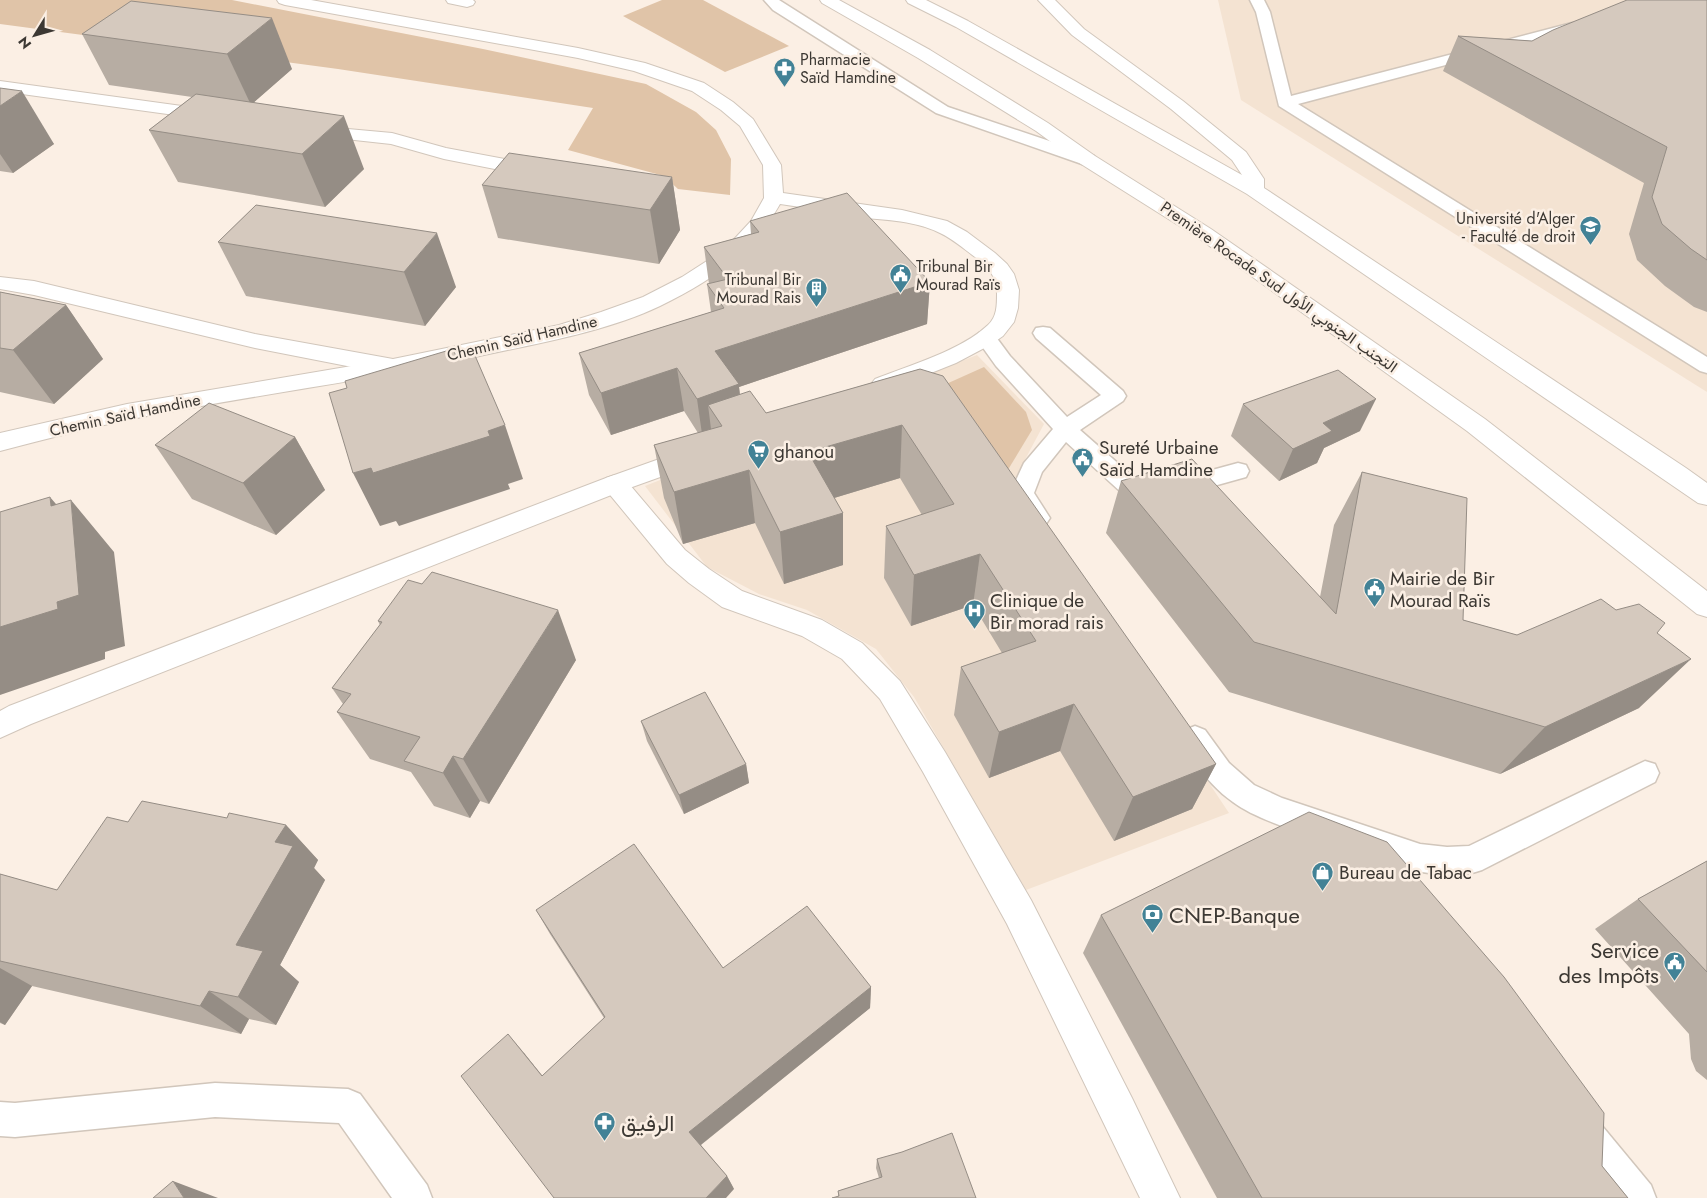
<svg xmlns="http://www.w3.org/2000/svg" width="1707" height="1198" viewBox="0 0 1707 1198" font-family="Jost,Vazirmatn,sans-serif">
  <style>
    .built { fill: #f4e3d2 }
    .green { fill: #e0c4a8 }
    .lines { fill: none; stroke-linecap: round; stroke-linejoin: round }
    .lane-casing { stroke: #d1c6bb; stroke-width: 3 }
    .street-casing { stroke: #d1c6bb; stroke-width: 2 }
    .secondary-casing { stroke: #d1c6bb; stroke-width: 2 }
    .highway-casing { stroke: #d1c6bb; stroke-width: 2 }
    .lane { fill: #fff; fill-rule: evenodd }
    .street { fill: #fff; fill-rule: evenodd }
    .secondary { fill: #fff; fill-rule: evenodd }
    .highway { fill: #fff; fill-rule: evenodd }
    .wall { fill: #b7ada3 }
    .shaded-wall { fill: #958d85 }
    .building { fill: #d5c9be; stroke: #958d85 }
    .labels { text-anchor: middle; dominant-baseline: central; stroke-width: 5; stroke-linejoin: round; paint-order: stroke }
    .far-poi-label { font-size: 16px; fill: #3c3833; stroke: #fbefe4; text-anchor: start }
    .far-street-label { font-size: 16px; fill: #3c3833; stroke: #fbefe4 }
    .poi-label { font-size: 19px; fill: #3c3833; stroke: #fbefe4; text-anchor: start }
    .near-poi-label { font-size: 22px; fill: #3c3833; stroke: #fbefe4; text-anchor: start }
  </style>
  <rect width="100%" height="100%" fill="#fbefe4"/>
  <!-- built -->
  <g class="built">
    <path d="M1218,0H1707V392L1241,100Z"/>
    <path d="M977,355L1044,424L1011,486L1229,813L1026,890L914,697L876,649L807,610L759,594L707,567L645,486Z"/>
  </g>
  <!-- green -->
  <g class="green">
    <path d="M0,0H232L483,49L646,84L696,112L716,130L731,159L730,195L678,189L664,176L568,150L593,108L338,69L0,24Z"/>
    <path d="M662,0H703L789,46L725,72L623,16Z"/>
    <path d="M984,367L1026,412L1032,430L1006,473L915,398Z"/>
  </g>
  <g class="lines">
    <defs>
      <g id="lane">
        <path d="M764,0H779L948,107L1094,156L1097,160L1094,164L1088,165L1082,164L936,113L773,10Z"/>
        <path d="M1250,0H1264L1270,12L1291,96L1572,23H1582L1584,26L1582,29L1298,104L1707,357V373L1700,371L1279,106L1256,12Z"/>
        <path d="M1043,327L1050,328L1123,391L1126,396L1123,401L1080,430L1146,488L1238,463L1246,465L1249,471L1246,477L1142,506L1134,504L1066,442L1042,472L1034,493L1050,518L1046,524L1038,527L1030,524L1010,493L1024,463L1053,429L996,366L976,338L979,333L986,332L993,333L1010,356L1067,417L1101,395L1036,338L1033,333L1036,328Z"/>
        <path d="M1195,726L1205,730L1229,763L1254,785L1282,798L1420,844L1447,847L1469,846L1645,761L1655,764L1659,773L1655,782L1482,870C1463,877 1441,875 1422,872C1401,869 1380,858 1361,851C1325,839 1262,824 1233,802C1211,787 1193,762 1181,738L1185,730Z"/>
        <path d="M215,1083L348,1089L360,1094L427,1185L432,1198H392L339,1123L215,1117L15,1137L0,1136V1102L15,1103Z"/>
        <path d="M1581,1110L1593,1115L1651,1185L1656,1198H1615L1569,1139L1564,1127L1569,1115Z"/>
      </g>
      <g id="street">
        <path d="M446,0H473L475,2L473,5L467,7L448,3Z"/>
        <path d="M0,81L211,110L217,111L220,115L217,119L211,120L0,91Z"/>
        <path d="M315,126L392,133L446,148L536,165L543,167L546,171L543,175L536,177L444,159L391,144L309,135L306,131L309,127Z"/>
        <path d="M0,277L34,281L255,334L393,359L401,362L404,367L401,372L393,375L255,348L34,295L0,289Z"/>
        <path d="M615,475L624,478L685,550L709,569L742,591L822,620L862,643L900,681L945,752L1031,900L1132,1098L1180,1198H1140L1007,924L923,772L880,699L842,659L802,636L722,607L689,583L667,564L606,490L602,484L606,478Z"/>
      </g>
      <g id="secondary">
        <path d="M277,0H311L578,48L645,63L704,83L733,102L753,119L781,165L783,193L902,210L947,221L967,232L995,253L1007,264L1014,274L1019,290L1018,308L1014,322L1003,336L990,345L956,363L891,389L883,392L875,389L871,384L875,379C908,366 962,350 988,325C997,317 997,305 997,294C997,276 988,267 975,257C964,249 953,239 940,233C912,219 878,220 848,216C825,212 803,207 780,204C752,254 711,281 660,306C604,333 528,345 466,359C354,383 239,397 127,420C84,429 42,440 0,451V433L127,404L393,359L559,325L601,312L643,297L682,277L724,250L751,221L764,198L763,165L740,126L721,110L692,91L634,71L578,58L285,5L279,3Z"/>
        <path d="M693,447L702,450L705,456L702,462L624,490L31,724L0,738V711L9,706L606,478Z"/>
      </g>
      <g id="highway">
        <path d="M820,0H839L930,50L1048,123L1095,156L1211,229L1485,419L1707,591V617L1697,614L1467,431L1197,237L1081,164L1036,131L918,58L822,3Z"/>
        <path d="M906,0H926L968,21L1242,175L1232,160L1171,109L1072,35L1038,0H1055L1084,29L1183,101L1246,152L1264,179V188L1686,468L1707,483V505L1698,503L1247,194L956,27L908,3Z"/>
      </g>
    </defs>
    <!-- lane casing -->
    <use href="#lane" class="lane-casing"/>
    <!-- street casing -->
    <use href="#street" class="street-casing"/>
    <!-- secondary casing -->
    <use href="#secondary" class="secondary-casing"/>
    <!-- highway casing -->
    <use href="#highway" class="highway-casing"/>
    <!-- lane -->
    <use href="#lane" class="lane"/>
    <!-- street -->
    <use href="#street" class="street"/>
    <!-- secondary -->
    <use href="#secondary" class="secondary"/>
    <!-- highway -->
    <use href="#highway" class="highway"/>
  </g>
  <!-- wall -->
  <g class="wall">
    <path d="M1707,0V312L1694,307L1665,286L1637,260L1629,234L1644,183L1443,71L1458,36L1532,41Z"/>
    <path d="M131,1L292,69L254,102L364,169L325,207L178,182L149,130L192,97L109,85L82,34Z"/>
    <path d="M0,88L54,144L13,173L0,171Z"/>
    <path d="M672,177L680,230L659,264L498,238L482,185Z"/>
    <path d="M256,205L456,287L425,326L246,296L218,242Z"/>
    <path d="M750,221L930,282L927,324L739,387L740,394L766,413L920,369L1216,764L1192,809L1114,841L1060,751L989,778L954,715L961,667L1002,653L973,605L911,626L884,578L886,526L922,515L900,478L834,498L843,513V565L784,584L755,523L683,544L664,498L654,445L698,433L684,411L611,435L589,395L579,353L711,312L707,284H709L704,247L751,234Z"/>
    <path d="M0,292L66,305L103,359L54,404L0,392Z"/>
    <path d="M1243,404L1360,431L1324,448L1317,463L1279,481L1231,436Z"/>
    <path d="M295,437L325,490L276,535L192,499L155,445Z"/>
    <path d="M1362,472L1463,620L1517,635L1616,610L1657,633L1639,708L1500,774L1229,692L1106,533L1121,481L1320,597L1334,525Z"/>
    <path d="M378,621L576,660L489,804L480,801L470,818L434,806L411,772L370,759L337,712L343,704L332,688L380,625Z"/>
    <path d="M641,721L746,764L749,783L684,814L647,741Z"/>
    <path d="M128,822L286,825L318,860L314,868L325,880L280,965L299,982L276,1025L249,1019L241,1034L32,986L5,1025L0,1023V874L57,890Z"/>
    <path d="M1707,861V1080L1696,1071L1691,1059L1689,1034L1595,929L1638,899Z"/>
    <path d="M536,910L723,968L871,987L870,1008L701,1145L727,1176L734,1189L461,1076L524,1053L542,1076L604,1018L550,934Z"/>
    <path d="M1101,915L1602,1166L1628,1198H1217L1083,953Z"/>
    <path d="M877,1159L976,1198L838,1196V1191L879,1178L876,1168Z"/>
  </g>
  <!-- shaded-wall -->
  <g class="shaded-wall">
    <path d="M272,18L292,69L251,105L227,54Z"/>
    <path d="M22,91L54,144L13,173L0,154V106Z"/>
    <path d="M344,116L364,169L325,207L302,154Z"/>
    <path d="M672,177L680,230L659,264L650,210Z"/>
    <path d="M437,233L456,287L425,326L404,272Z"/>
    <path d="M930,282L927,324L739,387L743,426H722L708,405L712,437L703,441L697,399L715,351Z"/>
    <path d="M66,305L103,359L54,404L13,350Z"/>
    <path d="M677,368L684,411L611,435L601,393Z"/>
    <path d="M1376,399L1360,431L1324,448L1317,463L1279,481L1293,449L1323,423Z"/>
    <path d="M505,425L523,479L508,484L510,489L399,526L396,521L380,526L353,473Z"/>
    <path d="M902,425L900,478L811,505L808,452Z"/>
    <path d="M295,437L325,490L276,535L243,483Z"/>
    <path d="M749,470L755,523L683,544L674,492Z"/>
    <path d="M50,497L73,524L71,500L114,552L125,646L105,652V659L0,695V627L51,506Z"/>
    <path d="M843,513V565L784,584L780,532Z"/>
    <path d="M980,554L973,605L911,626L914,575Z"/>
    <path d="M558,610L576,660L489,804L463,759Z"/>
    <path d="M1691,659L1639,708L1500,774L1545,727Z"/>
    <path d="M1074,704L1060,751L989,778L999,732Z"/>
    <path d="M453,756L480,801L470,818L443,773Z"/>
    <path d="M746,764L749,783L684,814L679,795Z"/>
    <path d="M1216,764L1192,809L1114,841L1133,797Z"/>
    <path d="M286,825L318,860L314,868L325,880L280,965L299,982L276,1025L238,997L236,945L275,842Z"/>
    <path d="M0,968L32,986L5,1025L0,1022Z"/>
    <path d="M871,987L870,1008L698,1147L689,1132Z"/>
    <path d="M209,991L249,1019L241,1034L200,1006Z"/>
    <path d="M508,1034L524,1053L557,1094L542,1076Z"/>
    <path d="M727,1176L734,1189L726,1198H706Z"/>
    <path d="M173,1181L218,1198H184Z"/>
  </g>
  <!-- building -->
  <g class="building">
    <path d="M1627,0H1707V260L1691,249L1662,224L1652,197L1667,147L1458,36L1532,41L1553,30Z"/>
    <path d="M131,1L272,18L227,54L82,34Z"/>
    <path d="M0,88L22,91L0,106Z"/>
    <path d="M196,94L344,116L302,154L149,130Z"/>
    <path d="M509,153L672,177L650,210L482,185Z"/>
    <path d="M847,193L930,282L715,351L739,384L697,399L677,368L601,393L579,353L724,308L707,284L728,279L704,247L759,232L750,221Z"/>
    <path d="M256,205L437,233L404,272L218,242Z"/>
    <path d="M0,292L66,305L13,350L0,348Z"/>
    <path d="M453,349L456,356L473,351L505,425L488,431L490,436L373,473L371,468L353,473L329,393L347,388L345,381Z"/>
    <path d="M920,369L943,376L1216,764L1133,797L1074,704L999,732L961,667L1036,641L980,554L914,575L886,526L954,504L902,425L808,452L843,513L780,532L749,470L674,492L654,445L722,426L708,405L750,391L766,413Z"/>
    <path d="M1338,370L1376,399L1323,423L1332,431L1293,449L1243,404Z"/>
    <path d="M209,403L295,437L243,483L155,445Z"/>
    <path d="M1192,459L1336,614L1362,472L1467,498L1463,620L1517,635L1601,599L1616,610L1639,604L1665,623L1657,633L1691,659L1545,727L1254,642L1121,481Z"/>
    <path d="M50,497L51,506L71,500L79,595L57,602L58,609L0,627V512Z"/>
    <path d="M432,572L558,610L463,759L453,756L443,773L404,761L420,737L337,712L351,694L332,688L382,622L378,621L408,580L422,584Z"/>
    <path d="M705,692L746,764L679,795L641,721Z"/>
    <path d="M142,801L227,818L229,813L286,825L275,842L293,846L236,945L263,951L238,997L209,991L200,1006L0,961V874L57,890L107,817L128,822Z"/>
    <path d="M1309,812L1387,842L1504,977L1604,1113L1602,1166L1628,1198H1262L1101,915Z"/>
    <path d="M634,844L723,968L807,906L871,987L689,1132L727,1176L706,1198H554L461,1076L508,1034L542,1076L605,1017L536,910Z"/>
    <path d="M1707,861V972L1638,899Z"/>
    <path d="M952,1133L976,1198H832L839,1196L838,1191L882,1177L877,1159L902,1152Z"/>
    <path d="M173,1181L184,1198H153Z"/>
  </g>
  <!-- icons -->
  <defs>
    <symbol id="pharmacy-pin" viewBox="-11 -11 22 30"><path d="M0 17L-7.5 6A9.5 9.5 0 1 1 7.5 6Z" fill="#428296" stroke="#fbefe4"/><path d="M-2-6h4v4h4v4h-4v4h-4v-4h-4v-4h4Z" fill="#fff"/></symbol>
    <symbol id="university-pin" viewBox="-11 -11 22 30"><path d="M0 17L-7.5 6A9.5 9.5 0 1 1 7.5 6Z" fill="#428296" stroke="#fbefe4"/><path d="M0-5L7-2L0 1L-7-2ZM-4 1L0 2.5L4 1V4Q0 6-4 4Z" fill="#fff"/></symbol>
    <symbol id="civic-pin" viewBox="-11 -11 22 30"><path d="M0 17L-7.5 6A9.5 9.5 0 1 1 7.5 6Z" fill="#428296" stroke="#fbefe4"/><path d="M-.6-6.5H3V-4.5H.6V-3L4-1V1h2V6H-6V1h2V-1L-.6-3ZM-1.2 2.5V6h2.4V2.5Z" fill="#fff"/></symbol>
    <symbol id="building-pin" viewBox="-11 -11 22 30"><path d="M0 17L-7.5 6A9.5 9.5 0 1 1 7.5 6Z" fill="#428296" stroke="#fbefe4"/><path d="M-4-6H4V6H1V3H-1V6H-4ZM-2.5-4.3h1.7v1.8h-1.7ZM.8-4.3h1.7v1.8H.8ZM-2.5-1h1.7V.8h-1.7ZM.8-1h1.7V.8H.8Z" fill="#fff"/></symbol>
    <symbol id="supermarket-pin" viewBox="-11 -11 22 30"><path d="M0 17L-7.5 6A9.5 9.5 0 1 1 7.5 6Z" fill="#428296" stroke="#fbefe4"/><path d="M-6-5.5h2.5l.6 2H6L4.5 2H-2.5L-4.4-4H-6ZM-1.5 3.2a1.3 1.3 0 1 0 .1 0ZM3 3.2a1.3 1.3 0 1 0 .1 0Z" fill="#fff"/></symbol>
    <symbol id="hospital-pin" viewBox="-11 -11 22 30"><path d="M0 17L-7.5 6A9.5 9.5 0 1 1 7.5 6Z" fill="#428296" stroke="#fbefe4"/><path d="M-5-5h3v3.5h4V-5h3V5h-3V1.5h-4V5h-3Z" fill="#fff"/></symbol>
    <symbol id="shop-pin" viewBox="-11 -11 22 30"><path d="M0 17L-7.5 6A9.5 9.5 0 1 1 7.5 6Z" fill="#428296" stroke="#fbefe4"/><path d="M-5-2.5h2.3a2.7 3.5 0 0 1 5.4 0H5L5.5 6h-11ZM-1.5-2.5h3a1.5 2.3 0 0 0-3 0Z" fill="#fff"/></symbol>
    <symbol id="bank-pin" viewBox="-11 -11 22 30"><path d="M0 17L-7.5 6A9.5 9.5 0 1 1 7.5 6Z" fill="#428296" stroke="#fbefe4"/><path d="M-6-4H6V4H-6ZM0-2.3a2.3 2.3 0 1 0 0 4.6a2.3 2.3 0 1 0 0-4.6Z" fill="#fff"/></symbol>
  </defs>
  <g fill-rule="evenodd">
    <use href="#pharmacy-pin" x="772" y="56" width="25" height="34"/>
    <use href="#university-pin" x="1578" y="214" width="25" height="34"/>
    <use href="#civic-pin" x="888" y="262" width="25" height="34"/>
    <use href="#building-pin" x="804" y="276" width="25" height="34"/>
    <use href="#supermarket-pin" x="746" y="438" width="25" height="34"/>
    <use href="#civic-pin" x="1070" y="446" width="25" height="34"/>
    <use href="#civic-pin" x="1362" y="576" width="25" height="34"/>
    <use href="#hospital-pin" x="962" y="598" width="25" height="34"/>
    <use href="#shop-pin" x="1310" y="860" width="25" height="34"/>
    <use href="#bank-pin" x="1140" y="902" width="25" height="34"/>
    <use href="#civic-pin" x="1662" y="950" width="25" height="34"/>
    <use href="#pharmacy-pin" x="592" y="1110" width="25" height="34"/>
  </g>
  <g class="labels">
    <!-- far-poi labels -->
    <g class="far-poi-label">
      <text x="800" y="59">Pharmacie<tspan x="800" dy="18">Saïd Hamdine</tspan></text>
      <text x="1575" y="218" text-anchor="end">Université d'Alger<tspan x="1575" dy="18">- Faculté de droit</tspan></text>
      <text x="916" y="266">Tribunal Bir<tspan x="916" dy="18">Mourad Raïs</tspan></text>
      <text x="801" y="279" text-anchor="end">Tribunal Bir<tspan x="801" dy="18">Mourad Rais</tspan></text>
    </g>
    <!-- far-street labels -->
    <g class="far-street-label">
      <text transform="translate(1279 287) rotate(35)">Première Rocade Sud التجنب الجنوبي الأول</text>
      <text transform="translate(522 338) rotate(-13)">Chemin Saïd Hamdine</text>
      <text transform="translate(125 415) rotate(-12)">Chemin Saïd Hamdine</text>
    </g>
    <!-- poi labels -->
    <g class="poi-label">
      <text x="1099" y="447">Sureté Urbaine<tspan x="1099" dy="22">Saïd Hamdine</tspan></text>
      <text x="774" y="451">ghanou</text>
      <text x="1390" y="578">Mairie de Bir<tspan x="1390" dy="22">Mourad Raïs</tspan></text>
      <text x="990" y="600">Clinique de<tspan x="990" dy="22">Bir morad rais</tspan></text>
      <text x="1339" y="872">Bureau de Tabac</text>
    </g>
    <!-- near-poi labels -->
    <g class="near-poi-label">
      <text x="1169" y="915">CNEP-Banque</text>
      <text x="1659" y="950" text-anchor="end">Service<tspan x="1659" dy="25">des Impôts</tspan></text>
      <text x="621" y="1123">الرفيق</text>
    </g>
  </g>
  <!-- north arrow -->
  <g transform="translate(35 35) rotate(233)" stroke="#fbefe4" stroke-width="4" paint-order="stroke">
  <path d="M0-4L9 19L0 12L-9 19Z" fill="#3c3833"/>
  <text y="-8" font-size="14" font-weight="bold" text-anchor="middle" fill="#3c3833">N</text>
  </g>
</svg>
